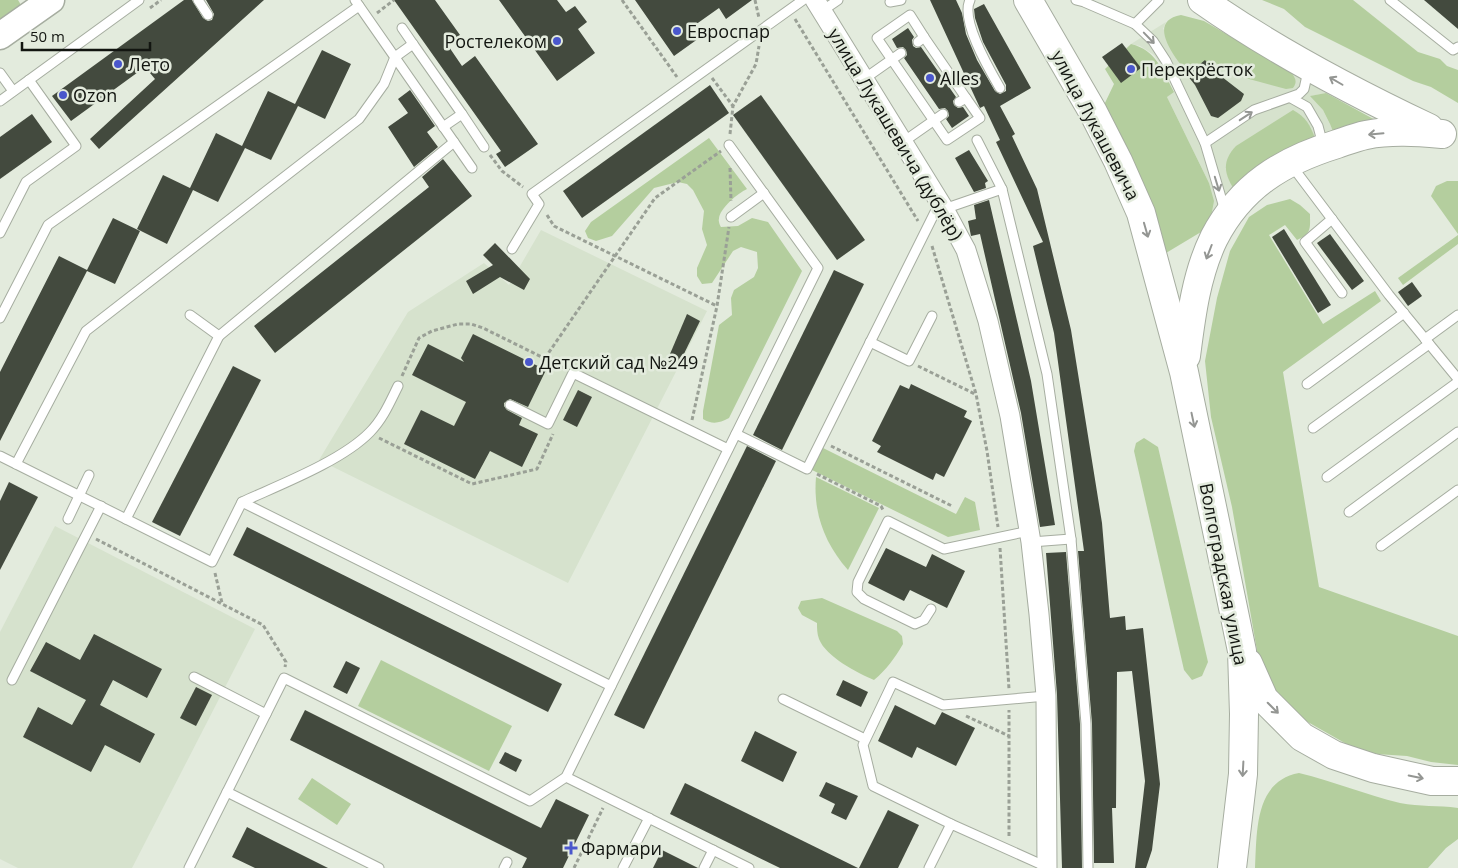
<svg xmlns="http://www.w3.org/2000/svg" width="1458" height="868" viewBox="0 0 1458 868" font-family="'Open Sans',sans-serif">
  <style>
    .built { fill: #d6e2cd }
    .green { fill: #b4ce9e }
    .building { fill: #434a3e }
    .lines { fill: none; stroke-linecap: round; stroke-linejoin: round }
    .service-casing { stroke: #a6ada0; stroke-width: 11 }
    .minor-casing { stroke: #a6ada0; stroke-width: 21 }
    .secondary-casing { stroke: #a6ada0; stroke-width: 29 }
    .primary-casing { stroke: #a6ada0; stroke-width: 30 }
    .path { stroke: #9aa096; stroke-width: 3; stroke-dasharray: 4 2.5; stroke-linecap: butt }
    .service { stroke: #fff; stroke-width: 9 }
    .minor { stroke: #fff; stroke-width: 19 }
    .secondary { stroke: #fff; stroke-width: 26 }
    .primary { stroke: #fff; stroke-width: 28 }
    .oneway { stroke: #949693 }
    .poi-dot { fill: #4a57cc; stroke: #e3ebdd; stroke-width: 2 }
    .labels { text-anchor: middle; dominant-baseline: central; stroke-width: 5; stroke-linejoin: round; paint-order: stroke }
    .poi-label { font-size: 18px; fill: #121510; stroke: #e3ebdd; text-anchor: start }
    .street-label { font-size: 18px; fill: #121510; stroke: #e3ebdd }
  </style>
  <rect width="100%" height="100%" fill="#e3ebdd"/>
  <!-- built -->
  <g class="built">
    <path d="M1166,22L1163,29L1238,76L1291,72L1326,93L1311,96L1323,110L1330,124L1336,139L1211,222L1209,183L1167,97L1174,91L1160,63L1154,55L1140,46L1131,44Z"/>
    <path d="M541,230L707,311L568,583L319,460L408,312L484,263L509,285Z"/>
    <path d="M55,526L255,629L132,868H18L0,859V632Z"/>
  </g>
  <!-- green -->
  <g class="green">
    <path d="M0,0H18L21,5L0,19Z"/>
    <path d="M1262,0H1353L1418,52L1440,59L1447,66L1458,70V103L1431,87L1413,81L1305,27L1284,9Z"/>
    <path d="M1181,15L1204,21L1291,72C1295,78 1298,81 1293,88L1286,89L1238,76L1214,62L1193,80C1181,65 1142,22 1181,15Z"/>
    <path d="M1131,44C1156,50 1163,71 1174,92L1167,97L1209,183L1214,201L1210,222L1201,232L1166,253L1156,223L1104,105L1114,84L1105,69Z"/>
    <path d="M1326,93L1388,127L1336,139L1330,124L1323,110L1310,96Z"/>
    <path d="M1293,110C1306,117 1310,125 1315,138L1237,194C1225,176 1220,163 1236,146Z"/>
    <path d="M709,138L747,189C738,193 719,209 719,219C718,220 720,226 721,227L738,226L752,218L768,222L802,271L729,418C719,423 713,425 703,419V411L719,325L732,315L731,298L734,290L754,277L758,268L757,252L741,247L733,251L712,283L702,284L697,276V268L707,245L702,229L704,211L693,190L687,184L678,182L654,188L612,236L596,241L588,238L585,231L591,222Z"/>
    <path d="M1447,181H1458V234L1431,196L1436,186Z"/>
    <path d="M1290,199L1300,205L1310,214C1310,228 1312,234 1297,240L1285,225L1269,235L1323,324L1375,291L1381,301L1283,372L1319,587L1458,636V765L1431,762L1407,756L1376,754L1350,746L1292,713L1273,691L1259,662L1232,507L1211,417L1205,361L1217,298L1230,251L1249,217L1267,205Z"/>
    <path d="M1458,235V244L1403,285L1398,278Z"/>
    <path d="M1144,438L1158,447L1208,662L1202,676L1192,680L1184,670L1134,451L1136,443Z"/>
    <path d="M821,447L956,514L965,497L975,502L980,530L948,537L810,469Z"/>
    <path d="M816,477L879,508L848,570C824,543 813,512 816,477Z"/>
    <path d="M822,598L897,631L902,636L903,644C894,659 887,669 874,680C858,673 826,657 819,639C817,634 817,628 817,623L802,615L798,608L801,601Z"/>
    <path d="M381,660L512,726L489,771L358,706Z"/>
    <path d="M1299,773C1333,781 1366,795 1400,803C1420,807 1438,805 1458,808V839L1446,848L1428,868H1255C1257,833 1254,781 1299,773Z"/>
    <path d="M312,778L351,804L337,825L298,799Z"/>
  </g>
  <!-- building -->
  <g class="building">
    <path d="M184,0H192L203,18L208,21L212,20L214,14L206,0H264L99,149L90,139L155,79L145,67L71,121L52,96Z"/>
    <path d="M394,0H435L460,35L447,44L462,66L475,56L538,144L505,167L496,154L501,151Z"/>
    <path d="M499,0H557L566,12L575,6L587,22L578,29L595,53L557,81Z"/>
    <path d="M635,0H752L726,19L719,8L695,25L702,36L674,56Z"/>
    <path d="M930,0H956L962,13L966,34L977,60L995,91L1000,94L1006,91V85L983,42L975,18L974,9L984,4L1031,88L1000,106L1015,134L1012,136L1037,189L1071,330L1102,523L1110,618L1125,616L1126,630L1143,628L1160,784L1152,850L1146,868H1135L1145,781L1132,671L1117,672L1116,808H1112L1114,863H1094L1092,724L1078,551H1084L1054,333L1033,246L1043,242L996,142L1000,140L984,106L980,108Z"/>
    <path d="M1424,0H1458V29Z"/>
    <path d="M908,28L914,37L912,40L913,46L916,48L921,47L956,97L953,101L954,105L958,108L963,107L969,116L952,128L946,119L949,116L948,111L945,108L939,109L904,58L907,55L906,50L903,47L897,48L892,39Z"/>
    <path d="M1122,43L1141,68L1121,83L1102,57Z"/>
    <path d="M322,50L351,64L325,119L298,106L271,160L245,148L218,202L193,190L167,244L137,229L163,175L190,188L216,133L242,146L268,91L295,104Z"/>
    <path d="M1205,60L1213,70L1244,94L1241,101L1218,118L1211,116L1195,85L1187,75Z"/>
    <path d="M710,85L729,113L582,218L563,191Z"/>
    <path d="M410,90L435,126L427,132L438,147L414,167L388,127L408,113L398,99Z"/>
    <path d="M761,95L865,240L837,260L733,115Z"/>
    <path d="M32,114L52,142L0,179V137Z"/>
    <path d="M969,150L988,181L985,183L986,188L974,192L955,158Z"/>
    <path d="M443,159L472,196L275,353L254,326L429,187L422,177Z"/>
    <path d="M989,200L1031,381L1055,525L1040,527L1021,413L980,234L971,236L968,221L976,219L974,205Z"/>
    <path d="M113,218L140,231L115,284L87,271L0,441V372L59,256L87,270Z"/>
    <path d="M1284,229L1331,305L1318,313L1272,237Z"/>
    <path d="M1330,234L1364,281L1352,290L1317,243Z"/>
    <path d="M495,243L530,279L524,290L500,277L473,294L466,281L493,265L483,255Z"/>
    <path d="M834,270L864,284L782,450L753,435Z"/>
    <path d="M1412,282L1422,296L1408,306L1398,292Z"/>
    <path d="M687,314L700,321L678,366L667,361Z"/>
    <path d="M473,334L546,370L528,407L510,399L504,403V406L507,410L522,418L519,425L538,434L522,467L490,451L475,479L404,444L421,410L454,426L466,402L412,375L428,344L464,362L461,358Z"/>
    <path d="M233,366L261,380L180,536L152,522Z"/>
    <path d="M911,384L967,411L964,417L972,421L944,477L936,473L933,480L877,452L881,446L872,441L900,385L909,389Z"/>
    <path d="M578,390L592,397L577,427L563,420Z"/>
    <path d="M747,446L776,461L644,729L614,715Z"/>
    <path d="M9,482L38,497L0,570V501Z"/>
    <path d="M247,527L562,684L548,712L233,555Z"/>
    <path d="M886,548L926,567L932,554L965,571L947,608L910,590L904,601L868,583Z"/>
    <path d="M1066,552L1080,724L1082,868H1062L1057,695L1046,553Z"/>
    <path d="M94,634L162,669L147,698L113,680L100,705L155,734L140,763L105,745L91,772L23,737L38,707L72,725L86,700L30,671L46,642L80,660Z"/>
    <path d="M346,661L360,668L347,694L333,687Z"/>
    <path d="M843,680L868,692L861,707L836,695Z"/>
    <path d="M196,687L212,695L196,726L180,718Z"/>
    <path d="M895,705L935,725L942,712L975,728L956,766L917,747L912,758L878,741Z"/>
    <path d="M305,710L541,828L556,799L589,815L563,868H522L527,858L290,740Z"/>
    <path d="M755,731L797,752L783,782L741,761Z"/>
    <path d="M505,752L522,760L516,772L499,763Z"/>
    <path d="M826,782L858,796L846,820L831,813L835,804L819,796Z"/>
    <path d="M685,783L858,868H780L670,814Z"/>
    <path d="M888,810L919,825L898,868H859Z"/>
    <path d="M247,827L274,841L328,868H255L232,857Z"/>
    <path d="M662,850L698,868H653Z"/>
  </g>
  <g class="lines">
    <defs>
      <g id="service">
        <path d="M198,0L208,15"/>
        <path d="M355,0L472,168"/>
        <path d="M970,0C960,20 989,69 1000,88"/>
        <path d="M1076,0L1084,2L1135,24L1153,41L1166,61L1205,143L1225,211"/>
        <path d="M1390,0L1453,50L1458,47"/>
        <path d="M890,2L901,0"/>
        <path d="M822,11L838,0"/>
        <path d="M1135,24L1159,0"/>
        <path d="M402,28L413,44"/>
        <path d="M924,37L910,15L877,38L947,140L980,118L966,98"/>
        <path d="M918,42L924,37L966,98L959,102"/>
        <path d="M0,73L13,91"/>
        <path d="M864,79L901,53"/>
        <path d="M1291,98L1307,107L1318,126L1323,145"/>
        <path d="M0,101L139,0"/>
        <path d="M462,114L484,147"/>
        <path d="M977,140L1002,189L1047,374L1071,539L1086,724L1088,868"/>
        <path d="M903,142L943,114"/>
        <path d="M1205,143L1254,110L1299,94L1304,89L1308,71"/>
        <path d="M1292,166L1389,295L1458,379"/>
        <path d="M944,209L1002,189"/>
        <path d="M731,217L764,193"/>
        <path d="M1332,219L1305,242L1342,293"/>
        <path d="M0,233L26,182L76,146L29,80"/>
        <path d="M512,249L539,204L532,194L803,0"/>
        <path d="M190,315L219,336"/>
        <path d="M0,318L48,225L359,6"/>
        <path d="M1425,339L1458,315"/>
        <path d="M870,342L909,361L932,316"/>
        <path d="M1307,384L1404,313"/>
        <path d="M510,405L548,424L573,373L728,449"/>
        <path d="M1313,428L1429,344"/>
        <path d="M736,434L807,469L940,202"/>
        <path d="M0,456L212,562L242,502L611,686"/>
        <path d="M16,464L86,331L359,119L384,84L395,57L413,44L462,114L443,127"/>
        <path d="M1327,477L1458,382"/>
        <path d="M242,502C279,485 342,461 370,432C383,419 390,402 398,386"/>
        <path d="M1349,512L1458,432"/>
        <path d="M68,519L89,475"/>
        <path d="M126,519L219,336L454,142"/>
        <path d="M1031,542L1071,539"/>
        <path d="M1381,546L1458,490"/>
        <path d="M931,609L924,620L915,624L864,599L857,592L858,582L888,521L944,549L1029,531"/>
        <path d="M194,677L266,714"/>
        <path d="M12,680L101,506"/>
        <path d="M783,699L865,739"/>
        <path d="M566,777L749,868"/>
        <path d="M227,792L379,868"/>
        <path d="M951,824L873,786L863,745L893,682L943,705L1046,696"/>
        <path d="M189,868L284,678L530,801L566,777L818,268L729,145"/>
        <path d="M504,868L507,862"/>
        <path d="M623,868L649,818"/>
        <path d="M704,868L713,850"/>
        <path d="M929,868L951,824L1047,867"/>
      </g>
      <path id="minor" d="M815,0L944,209L966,250L988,321L1010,416L1031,542L1039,614L1046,696L1047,868"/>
      <path id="secondary" d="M0,36L51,0"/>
      <g id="primary">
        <path d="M1028,0L1093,112L1118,161L1141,213L1184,372L1242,651L1244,714L1243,774L1232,868"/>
        <path d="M1202,0C1273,50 1351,91 1429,128"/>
        <path d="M1186,356C1191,317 1196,275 1214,238C1241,186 1282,161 1337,144C1346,141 1356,137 1366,135C1391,130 1417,132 1442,134"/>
        <path d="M1248,663L1264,699L1302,737L1334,755L1373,768L1432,781H1458"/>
      </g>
    </defs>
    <!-- service casing -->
    <use href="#service" class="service-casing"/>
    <!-- minor casing -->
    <use href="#minor" class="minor-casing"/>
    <!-- secondary casing -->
    <use href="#secondary" class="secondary-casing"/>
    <!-- primary casing -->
    <use href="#primary" class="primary-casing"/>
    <!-- path -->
    <g class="path">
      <path d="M622,0L677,77"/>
      <path d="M755,0L759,18"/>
      <path d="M150,8L161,0"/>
      <path d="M377,13L394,0"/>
      <path d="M795,19L918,221"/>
      <path d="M712,78L733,106"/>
      <path d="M730,134L733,106L756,64L759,46"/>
      <path d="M490,155L502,171L523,187"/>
      <path d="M730,168L731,201"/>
      <path d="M547,215L554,226L717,306"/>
      <path d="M932,246L976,394L987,451L998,527"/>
      <path d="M545,358L655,198L721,151"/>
      <path d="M918,366L975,394"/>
      <path d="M402,376L419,338L432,331L458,324H471L483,328L564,368"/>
      <path d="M692,420L717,306L729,227"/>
      <path d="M379,438L472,484L537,469L553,434"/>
      <path d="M831,446L952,506"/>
      <path d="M817,474L881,506L883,510"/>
      <path d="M96,539L263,625L286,662L285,667"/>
      <path d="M1000,548L1009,689"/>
      <path d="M215,573L222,603"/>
      <path d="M966,716L1009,736"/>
      <path d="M1009,836V710"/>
      <path d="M574,868L603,808"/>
    </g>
    <!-- service -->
    <use href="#service" class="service"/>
    <!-- minor -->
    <use href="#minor" class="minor"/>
    <!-- secondary -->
    <use href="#secondary" class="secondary"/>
    <!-- primary -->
    <use href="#primary" class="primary"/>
  </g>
  <!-- one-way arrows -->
  <defs><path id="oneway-shaft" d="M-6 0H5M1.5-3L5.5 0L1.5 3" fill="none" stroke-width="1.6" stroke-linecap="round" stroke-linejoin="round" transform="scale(1.25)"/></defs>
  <g class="oneway">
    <use href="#oneway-shaft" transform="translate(1149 38) rotate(46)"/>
    <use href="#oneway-shaft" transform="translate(1336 81) rotate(-150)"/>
    <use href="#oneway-shaft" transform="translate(1246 116) rotate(-33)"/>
    <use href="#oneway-shaft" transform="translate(1376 134) rotate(175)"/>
    <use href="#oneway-shaft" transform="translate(1217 184) rotate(73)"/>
    <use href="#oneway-shaft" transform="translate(1146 230) rotate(74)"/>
    <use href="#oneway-shaft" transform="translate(1209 252) rotate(111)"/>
    <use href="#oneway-shaft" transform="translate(1193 420) rotate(78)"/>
    <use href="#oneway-shaft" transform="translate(1273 708) rotate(45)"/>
    <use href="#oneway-shaft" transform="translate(1243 769) rotate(93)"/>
    <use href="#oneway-shaft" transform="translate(1416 777) rotate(12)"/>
  </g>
  <!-- markers -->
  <g class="poi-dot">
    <circle cx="677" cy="31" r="5"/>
    <circle cx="557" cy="41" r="5"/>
    <circle cx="118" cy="64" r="5"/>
    <circle cx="1131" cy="69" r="5"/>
    <circle cx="930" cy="78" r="5"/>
    <circle cx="63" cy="95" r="5"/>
    <circle cx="529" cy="362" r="5"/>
    <path d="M568.5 840.5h5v5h5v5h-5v5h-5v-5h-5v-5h5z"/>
  </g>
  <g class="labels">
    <!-- poi labels -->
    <g class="poi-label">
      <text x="687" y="31">Евроспар</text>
      <text x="547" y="41" text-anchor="end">Ростелеком</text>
      <text x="128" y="64">Лето</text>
      <text x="1141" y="69">Перекрёсток</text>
      <text x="940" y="78">Alles</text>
      <text x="73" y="95">Ozon</text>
      <text x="539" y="362">Детский сад №249</text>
      <text x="581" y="848">Фармари</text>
    </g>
    <!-- street labels -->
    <g class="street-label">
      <text transform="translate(1096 125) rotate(62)">улица Лукашевича</text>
      <text transform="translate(896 134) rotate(59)">улица Лукашевича (дублёр)</text>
      <text transform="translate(1224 574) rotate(79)">Волгоградская улица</text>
    </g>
  </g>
  <!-- scale -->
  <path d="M22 42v8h128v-8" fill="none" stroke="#121510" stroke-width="2.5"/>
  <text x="30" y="42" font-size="15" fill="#121510" stroke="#e3ebdd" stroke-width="4" paint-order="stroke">50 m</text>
</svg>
